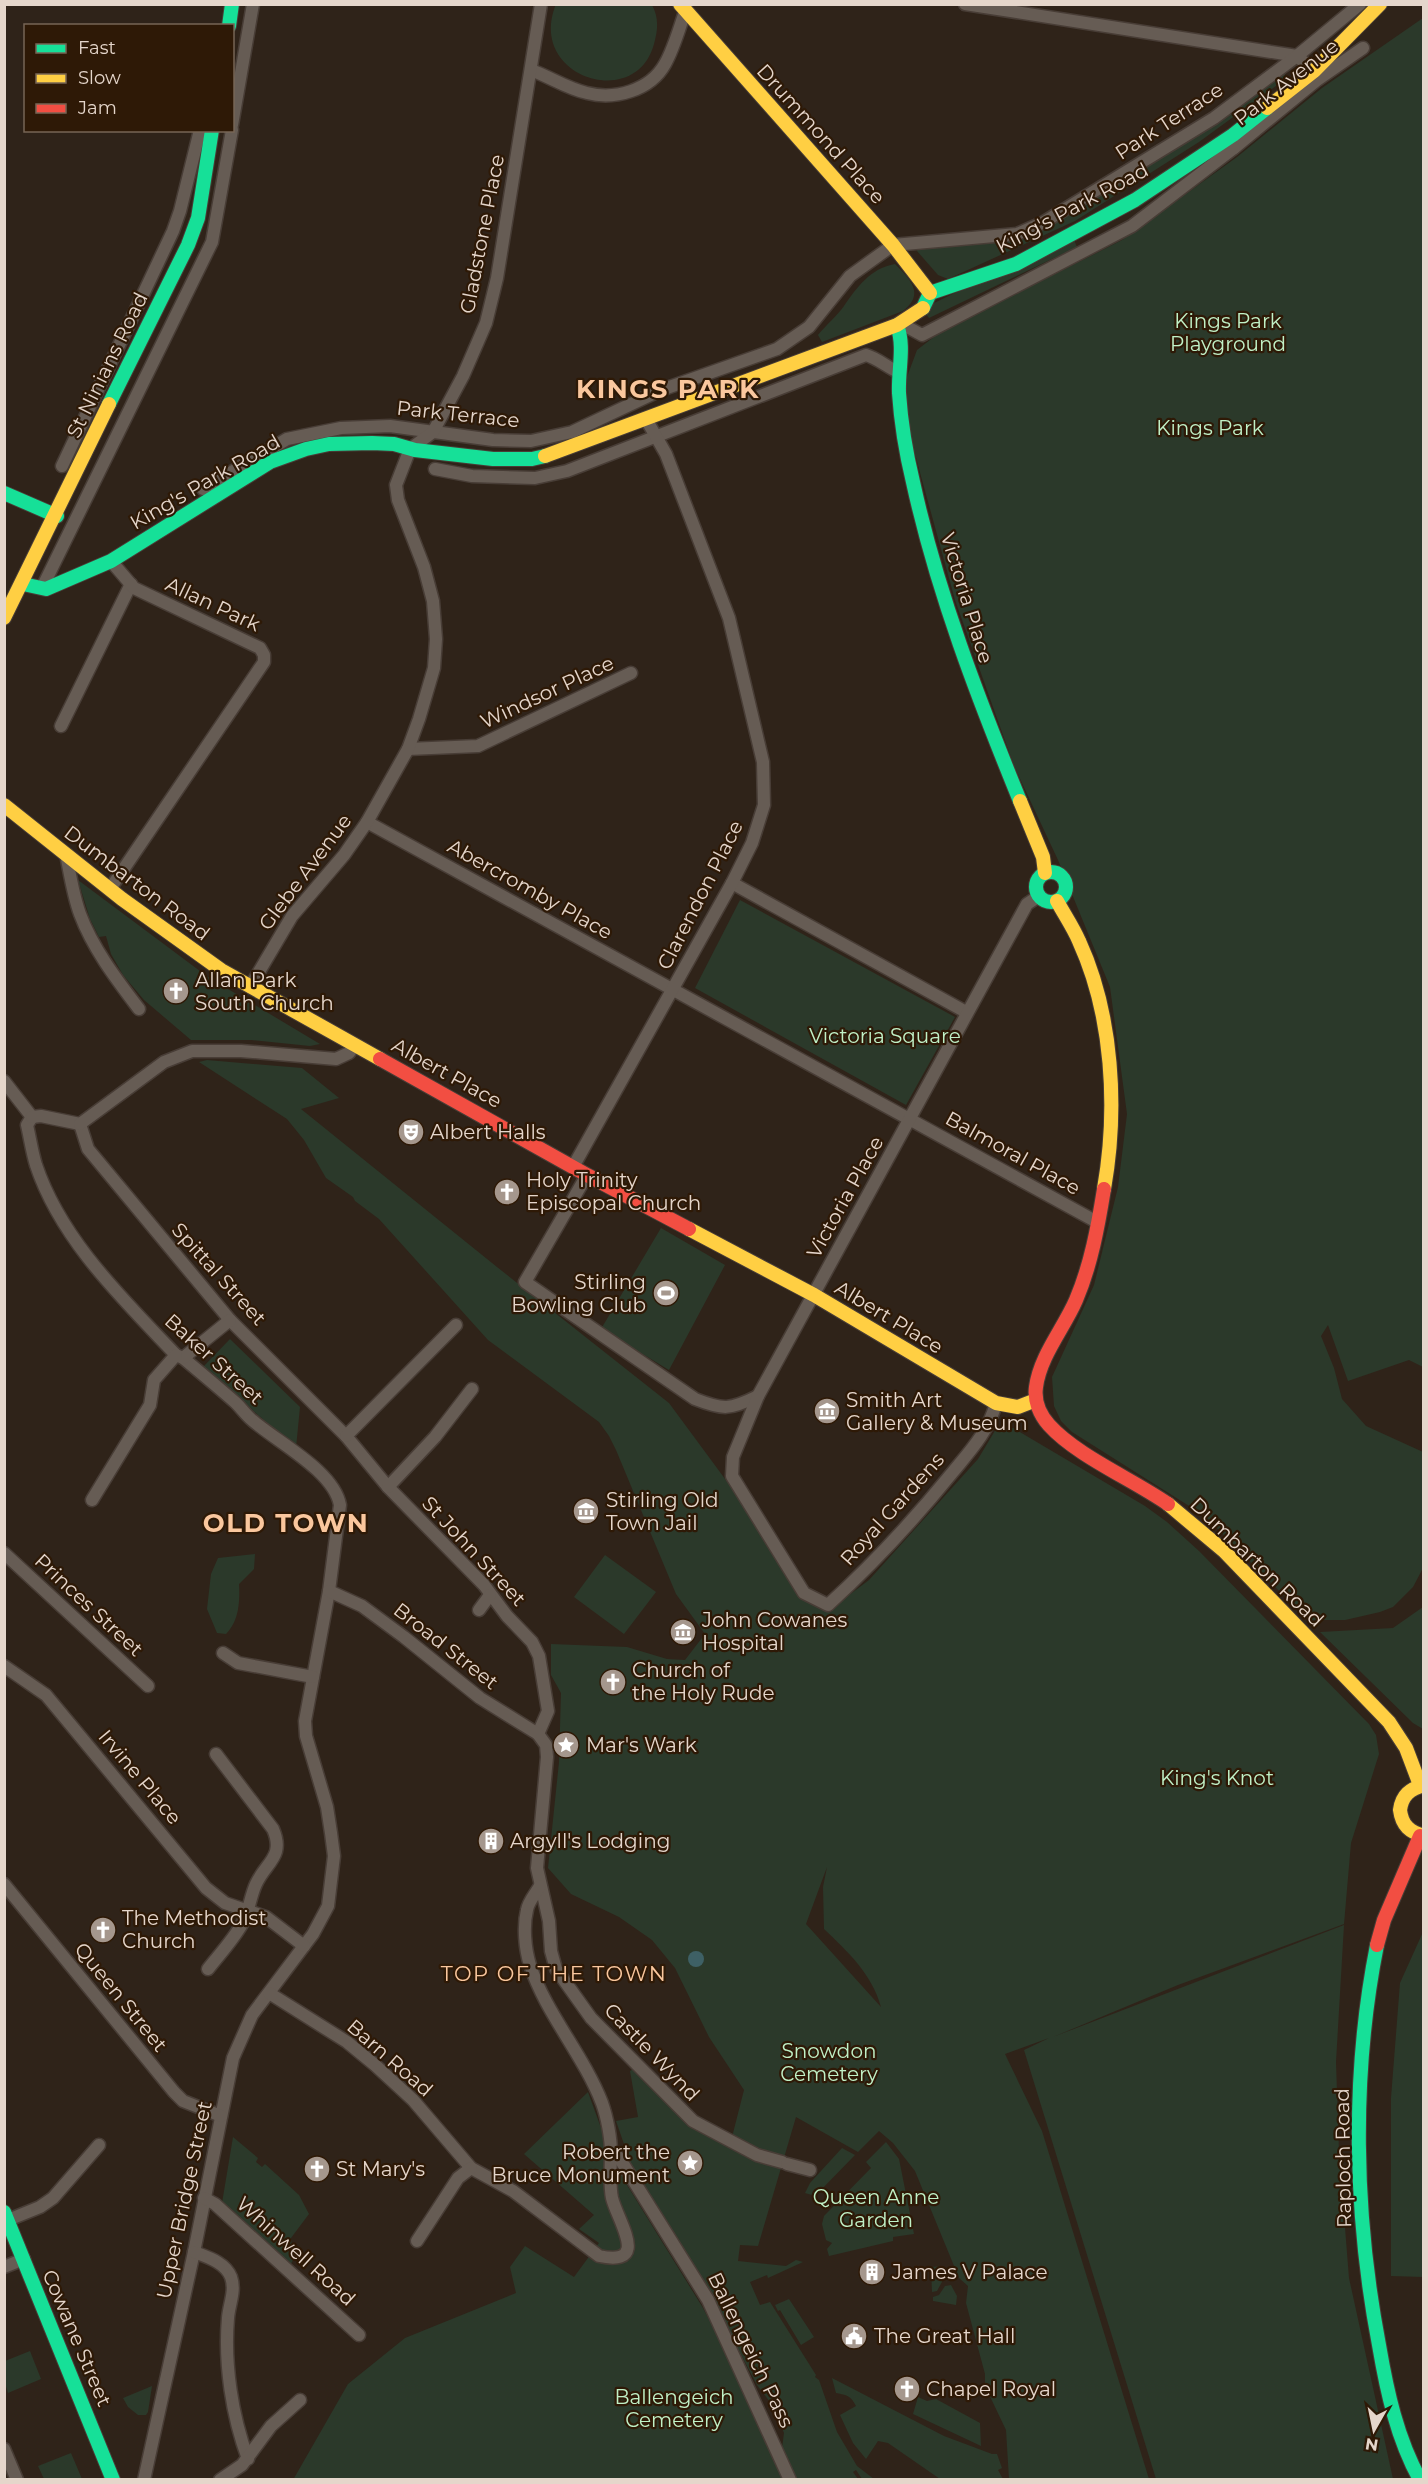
<svg xmlns="http://www.w3.org/2000/svg" width="1428" height="2484" viewBox="0 0 1428 2484" font-family="Montserrat,sans-serif">
  <style>
    .green { fill: #2b392a; fill-rule: evenodd }
    .water { fill: #3e6065 }
    .lines { fill: none; stroke-linecap: round; stroke-linejoin: round }
    .street-casing { stroke: #483d36; stroke-width: 15 }
    .fast-casing { stroke: #483d36; stroke-width: 16 }
    .slow-casing { stroke: #483d36; stroke-width: 16 }
    .jam-casing { stroke: #483d36; stroke-width: 16 }
    .street { stroke: #665c54; stroke-width: 12 }
    .fast { stroke: #16e098; stroke-width: 14 }
    .slow { stroke: #ffcf43; stroke-width: 14 }
    .jam { stroke: #f24e42; stroke-width: 14 }
    .labels { text-anchor: middle; dominant-baseline: central; stroke-width: 4.5; stroke-linejoin: round; paint-order: stroke }
    .street-label { font-size: 20px; fill: #e5d6cb; stroke: #2e1906 }
    .park-label { font-size: 20px; fill: #c0f1c7; stroke: #2e1906 }
    .poi-label { font-size: 20px; fill: #e5d6cb; stroke: #2e1906; text-anchor: start }
    .neighbourhood-label { font-size: 21px; letter-spacing: 1.5px; fill: #fac79e; stroke: #2e1906 }
    .district-label { font-size: 26px; font-weight: bold; letter-spacing: 1.5px; fill: #fac79e; stroke: #2e1906 }
  </style>
  <rect width="100%" height="100%" fill="#2f2319"/>
  <!-- green -->
  <g class="green">
    <path d="M556,4L652,5C659,18 658,30 654,44C636,112 526,77 556,4Z"/>
    <path d="M1423,18V1367L1409,1360L1348,1381L1328,1325L1321,1336L1334,1368L1342,1399L1366,1426L1423,1452V1568L1413,1587L1393,1607L1380,1612L1345,1620H1308L1205,1516L1072,1432L1061,1421L1054,1406L1052,1377L1094,1285L1118,1187L1127,1114L1110,987L1058,860L1014,766L955,600L910,436L904,385L917,350L939,333L1122,240L1237,157L1322,88Z"/>
    <path d="M1284,69L1285,75L1280,83L1199,142L1075,221L948,279L938,275L917,251L919,246L1017,237Z"/>
    <path d="M1072,235L1077,247L929,318L922,309Z"/>
    <path d="M895,264C911,280 925,294 903,311L822,342L818,335C826,325 837,316 844,306C857,287 871,268 895,264Z"/>
    <path d="M78,880L208,977L320,1044L310,1046L251,1040H191L144,1000L123,975L111,954L106,936L99,937L90,919Z"/>
    <path d="M740,900L955,1017L906,1105L695,988Z"/>
    <path d="M207,1060L302,1068L339,1098L301,1109L497,1267L669,1403L745,1506L803,1598L837,1604L869,1580L978,1459L996,1429L1013,1428L1145,1506L1167,1522L1199,1551L1369,1724L1376,1735L1379,1754L1351,1843L1344,1924L1178,1985L1053,2037L1344,1925L1336,2062L1339,2152L1349,2278L1393,2479H1156L1024,2050L1049,2038L1005,2054L1042,2131L1149,2479H1009L1006,2430L985,2386V2374L966,2303L968,2286L959,2278L915,2171L893,2143L879,2131L858,2152L796,2117L758,2246L740,2245L738,2261L786,2266L796,2260L803,2262L768,2278L767,2275L750,2282L760,2305L770,2302L816,2375L815,2377L819,2380L837,2432L857,2466L874,2479H862L856,2470L853,2472L858,2479H796L782,2448L784,2433L773,2406L757,2385L693,2264L634,2173L616,2121L638,2117L630,2071L637,2067L676,2106L731,2141L744,2090L709,2037L675,1968L652,1940L619,1917L571,1894L548,1868L559,1762L561,1693L551,1675V1644L627,1647L667,1659L685,1660L705,1634L676,1594L616,1450L609,1436L599,1422L488,1340L379,1219L355,1201L353,1197L326,1178L304,1140L287,1119L199,1062ZM827,1867L823,1887L824,1929C848,1952 872,1974 881,2007L806,1924Z"/>
    <path d="M661,1228L725,1265L669,1370L601,1329Z"/>
    <path d="M230,1339L300,1407L296,1448L203,1367Z"/>
    <path d="M255,1554L254,1569L239,1584C240,1602 239,1621 226,1634L217,1633L207,1609L211,1574L218,1558Z"/>
    <path d="M605,1555L656,1592L624,1634L574,1597Z"/>
    <path d="M1423,1607V1729L1413,1723L1320,1632L1393,1628Z"/>
    <path d="M1423,1932V2277L1391,2276V2098L1400,1983Z"/>
    <path d="M588,2092L609,2150L627,2185L703,2308L735,2369L784,2480H293L348,2384L405,2338L516,2293L510,2267L525,2246L574,2277L599,2243L579,2229L594,2215L524,2154Z"/>
    <path d="M233,2137L258,2158L256,2162L262,2167L265,2164L299,2195L309,2214L291,2238L293,2260L290,2266L222,2203Z"/>
    <path d="M886,2142L899,2159L914,2234L893,2237V2241L829,2256L827,2249L832,2243L826,2240L822,2224L824,2216L871,2168L866,2162Z"/>
    <path d="M842,2148L855,2155L815,2196L805,2193L810,2183Z"/>
    <path d="M943,2266V2280L937,2291L932,2292L931,2267Z"/>
    <path d="M951,2285L957,2296L956,2305L933,2301V2297L939,2295L945,2286Z"/>
    <path d="M789,2299L814,2337L801,2345L780,2310L778,2311L775,2305Z"/>
    <path d="M30,2351L41,2379L8,2393L5,2383V2361Z"/>
    <path d="M832,2378L944,2436L992,2454H997L1002,2468L998,2470L1003,2479H940L888,2443L878,2441L866,2459L853,2443L840,2415L856,2406C851,2396 847,2395 836,2393Z"/>
    <path d="M152,2386L148,2412L146,2415H138L128,2407L123,2398Z"/>
    <path d="M918,2397L927,2401L936,2399L980,2423L981,2446L913,2414Z"/>
    <path d="M71,2453L82,2479H44L38,2466Z"/>
  </g>
  <!-- water -->
  <circle class="water" cx="696" cy="1959" r="8"/>
  <g class="lines">
    <defs>
      <g id="street">
        <path d="M965,4L1297,56L1314,71"/>
        <path d="M531,70C550,77 568,89 587,93C614,100 650,91 665,64C674,48 679,29 685,12"/>
        <path d="M232,125L253,4"/>
        <path d="M1229,142L1234,148L1317,80L1363,48"/>
        <path d="M900,323L922,335L1132,226L1234,148"/>
        <path d="M62,466L173,231L180,211L200,130"/>
        <path d="M435,469L472,476L535,478L567,471L866,355C877,358 887,367 898,372"/>
        <path d="M203,489L287,439L341,428L390,426L493,440L531,441L572,432L661,390L777,349L809,327L850,276L893,245L1017,234L1044,222L1214,118L1297,56L1360,4"/>
        <path d="M42,588L212,242L232,130"/>
        <path d="M61,726L131,584"/>
        <path d="M408,749L478,746L631,673"/>
        <path d="M367,822L1097,1222"/>
        <path d="M66,854C70,874 73,895 80,914C93,949 117,980 139,1009"/>
        <path d="M732,883L966,1012"/>
        <path d="M110,889L264,662V655L260,648L134,588L111,561"/>
        <path d="M250,987L292,916L344,855L367,822L408,749L419,719L434,668L436,639L433,601L424,567L398,500L396,485L410,449L433,432L463,376L486,323L497,278L541,4"/>
        <path d="M4,1081L32,1117"/>
        <path d="M32,1117L27,1125C30,1138 32,1152 36,1165C61,1240 123,1299 176,1355L183,1358C201,1373 219,1388 236,1403C242,1409 246,1415 252,1420C277,1442 334,1471 340,1505L329,1591L305,1721L306,1736L327,1807L331,1833L334,1856L328,1906L313,1934L252,2015L233,2058L194,2252L144,2480"/>
        <path d="M32,1117L41,1116L80,1124"/>
        <path d="M80,1124L88,1149L230,1320L346,1436L388,1487L484,1585L507,1616L532,1642L539,1656L548,1711L538,1734"/>
        <path d="M80,1124L164,1062L192,1051H241L336,1059L349,1053L355,1045"/>
        <path d="M573,1167L732,883L752,843L764,805L763,762L729,618L666,454L646,419"/>
        <path d="M587,1175L525,1282L695,1399C723,1410 730,1410 758,1396"/>
        <path d="M183,1358L230,1320"/>
        <path d="M996,1403C989,1431 970,1451 952,1473C913,1521 873,1564 828,1605L804,1593L732,1476L733,1457L758,1396L1027,904L1039,896"/>
        <path d="M346,1436L456,1325"/>
        <path d="M388,1487L435,1437L472,1389"/>
        <path d="M92,1500L150,1405L154,1380L176,1355"/>
        <path d="M4,1553L148,1686"/>
        <path d="M329,1591L362,1606L404,1637L480,1698L538,1734L546,1745L547,1757L537,1868L549,1921L551,1951L556,1969L591,2018L693,2121L757,2155L782,2162"/>
        <path d="M479,1610L490,1595"/>
        <path d="M223,1653L238,1663L313,1677"/>
        <path d="M4,1666L46,1695L206,1888L225,1903L266,1917L304,1946"/>
        <path d="M4,1884L174,2092L183,2101L221,2116"/>
        <path d="M208,1969C219,1955 233,1940 242,1924C249,1912 250,1897 256,1884C266,1862 285,1857 273,1829L216,1754"/>
        <path d="M269,1993L347,2042L375,2065L413,2100L471,2168L513,2191L599,2256C651,2267 618,2222 612,2198C609,2183 611,2168 611,2153C611,2138 607,2117 602,2103C583,2054 546,2014 530,1965C525,1949 523,1926 527,1910C528,1902 536,1893 540,1886"/>
        <path d="M611,2150L620,2159L708,2300L790,2480"/>
        <path d="M787,2164L810,2170"/>
        <path d="M204,2198L215,2204L359,2335"/>
        <path d="M8,2220L40,2207L53,2198L99,2145"/>
        <path d="M417,2241L458,2178L471,2168"/>
        <path d="M194,2252C207,2257 225,2262 231,2277C236,2291 229,2304 228,2318C224,2364 232,2416 248,2459"/>
        <path d="M4,2267L24,2259"/>
        <path d="M4,2449L17,2480"/>
        <path d="M220,2480L242,2465L271,2426L300,2400"/>
      </g>
      <g id="fast">
        <path d="M229,26L232,4"/>
        <path d="M923,308L930,293L1016,264L1135,200L1233,135L1267,108"/>
        <path d="M897,325C905,347 898,369 899,393C901,423 906,453 913,482C937,592 978,698 1020,801"/>
        <path d="M109,404L188,245L198,218L212,130"/>
        <path d="M4,493L57,516"/>
        <path d="M23,584L46,589L111,561L270,462L306,449L329,444L372,443L394,444L415,450L493,459H532L545,456"/>
        <circle cx="1051" cy="887" r="15"/>
        <path d="M1377,1945C1351,2076 1354,2214 1379,2345C1387,2392 1397,2438 1420,2480"/>
        <path d="M4,2212L113,2480"/>
      </g>
      <g id="slow">
        <path d="M680,4L893,245L930,293"/>
        <path d="M1267,108L1314,71L1380,4"/>
        <path d="M545,456L897,325L923,308"/>
        <path d="M4,618L109,404"/>
        <path d="M1020,801L1043,857L1045,873"/>
        <path d="M4,805L122,899L221,970L380,1059"/>
        <path d="M1057,901C1064,914 1073,927 1079,941C1113,1015 1118,1109 1104,1189"/>
        <path d="M689,1229L814,1295L996,1403L1018,1407L1036,1400"/>
        <path d="M1168,1504L1224,1551L1389,1722L1406,1748L1420,1785"/>
        <path d="M1424,1785C1410,1789 1402,1795 1400,1810C1402,1826 1410,1832 1424,1836"/>
      </g>
      <g id="jam">
        <path d="M380,1059L587,1175L689,1229"/>
        <path d="M1104,1189C1098,1226 1091,1265 1076,1300C1064,1328 1040,1356 1036,1387C1034,1401 1040,1415 1049,1425C1077,1456 1132,1479 1168,1504"/>
        <path d="M1377,1945L1384,1920L1420,1836"/>
      </g>
    </defs>
    <!-- street casing -->
    <use href="#street" class="street-casing"/>
    <!-- fast casing -->
    <use href="#fast" class="fast-casing"/>
    <!-- slow casing -->
    <use href="#slow" class="slow-casing"/>
    <!-- jam casing -->
    <use href="#jam" class="jam-casing"/>
    <!-- street -->
    <use href="#street" class="street"/>
    <!-- fast -->
    <use href="#fast" class="fast"/>
    <!-- slow -->
    <use href="#slow" class="slow"/>
    <!-- jam -->
    <use href="#jam" class="jam"/>
  </g>
  <!-- icons -->
  <defs>
    <symbol id="church-disc" viewBox="-11 -11 22 22"><circle r="9.5" fill="#a5978d" stroke="#2e1906"/><path d="M-1.2-6h2.4v3.5h3.3v2.4h-3.3V6h-2.4V-.1h-3.3v-2.4h3.3Z" fill="#fff"/></symbol>
    <symbol id="theatre-disc" viewBox="-11 -11 22 22"><circle r="9.5" fill="#a5978d" stroke="#2e1906"/><path d="M-5-5.5Q0-4 5-5.5V0Q5 5 0 6Q-5 5-5 0ZM-3.3-2.5H-1v1.5H-3.3ZM1-2.5H3.3v1.5H1ZM-2.8 1Q0 5.5 2.8 1Z" fill="#fff"/></symbol>
    <symbol id="stadium-disc" viewBox="-11 -11 22 22"><circle r="9.5" fill="#a5978d" stroke="#2e1906"/><path d="M0-5a6.5 5 0 1 0 0 10a6.5 5 0 1 0 0-10ZM-3.5-1.8h7v3.6h-7Z" fill="#fff"/></symbol>
    <symbol id="museum-disc" viewBox="-11 -11 22 22"><circle r="9.5" fill="#a5978d" stroke="#2e1906"/><path d="M0-6L6-3V-2H-6V-3ZM-5-1h2V3h-2ZM-1-1h2V3h-2ZM3-1h2V3H3ZM-6 4H6V6H-6Z" fill="#fff"/></symbol>
    <symbol id="sight-disc" viewBox="-11 -11 22 22"><circle r="9.5" fill="#a5978d" stroke="#2e1906"/><path d="M0-6L1.8-2.2L6-1.7L2.9 1.2L3.7 5.4L0 3.3L-3.7 5.4L-2.9 1.2L-6-1.7L-1.8-2.2Z" fill="#fff"/></symbol>
    <symbol id="building-disc" viewBox="-11 -11 22 22"><circle r="9.5" fill="#a5978d" stroke="#2e1906"/><path d="M-4-6H4V6H1V3H-1V6H-4ZM-2.5-4.3h1.7v1.8h-1.7ZM.8-4.3h1.7v1.8H.8ZM-2.5-1h1.7V.8h-1.7ZM.8-1h1.7V.8H.8Z" fill="#fff"/></symbol>
    <symbol id="civic-disc" viewBox="-11 -11 22 22"><circle r="9.5" fill="#a5978d" stroke="#2e1906"/><path d="M-.6-6.5H3V-4.5H.6V-3L4-1V1h2V6H-6V1h2V-1L-.6-3ZM-1.2 2.5V6h2.4V2.5Z" fill="#fff"/></symbol>
  </defs>
  <g fill-rule="evenodd">
    <use href="#church-disc" x="161" y="976" width="30" height="30"/>
    <use href="#theatre-disc" x="396" y="1117" width="30" height="30"/>
    <use href="#church-disc" x="492" y="1177" width="30" height="30"/>
    <use href="#stadium-disc" x="651" y="1278" width="30" height="30"/>
    <use href="#museum-disc" x="812" y="1396" width="30" height="30"/>
    <use href="#museum-disc" x="571" y="1496" width="30" height="30"/>
    <use href="#museum-disc" x="668" y="1617" width="30" height="30"/>
    <use href="#church-disc" x="598" y="1667" width="30" height="30"/>
    <use href="#sight-disc" x="551" y="1730" width="30" height="30"/>
    <use href="#building-disc" x="476" y="1826" width="30" height="30"/>
    <use href="#church-disc" x="88" y="1915" width="30" height="30"/>
    <use href="#sight-disc" x="675" y="2148" width="30" height="30"/>
    <use href="#church-disc" x="302" y="2154" width="30" height="30"/>
    <use href="#building-disc" x="857" y="2257" width="30" height="30"/>
    <use href="#civic-disc" x="839" y="2321" width="30" height="30"/>
    <use href="#church-disc" x="892" y="2374" width="30" height="30"/>
  </g>
  <g class="labels">
    <!-- street labels -->
    <g class="street-label">
      <text transform="translate(1286 82) rotate(-38)">Park Avenue</text>
      <text transform="translate(1169 121) rotate(-33)">Park Terrace</text>
      <text transform="translate(821 134) rotate(48)">Drummond Place</text>
      <text transform="translate(1072 208) rotate(-28)">King's Park Road</text>
      <text transform="translate(482 234) rotate(-79)">Gladstone Place</text>
      <text transform="translate(107 365) rotate(-64)">St Ninians Road</text>
      <text transform="translate(458 414) rotate(6)">Park Terrace</text>
      <text transform="translate(205 482) rotate(-30)">King's Park Road</text>
      <text transform="translate(967 598) rotate(73)">Victoria Place</text>
      <text transform="translate(213 604) rotate(25)">Allan Park</text>
      <text transform="translate(547 692) rotate(-25)">Windsor Place</text>
      <text transform="translate(305 872) rotate(-53)">Glebe Avenue</text>
      <text transform="translate(137 883) rotate(37)">Dumbarton Road</text>
      <text transform="translate(530 889) rotate(29)">Abercromby Place</text>
      <text transform="translate(700 895) rotate(-63)">Clarendon Place</text>
      <text transform="translate(447 1073) rotate(29)">Albert Place</text>
      <text transform="translate(1013 1153) rotate(29)">Balmoral Place</text>
      <text transform="translate(845 1197) rotate(-61)">Victoria Place</text>
      <text transform="translate(219 1274) rotate(48)">Spittal Street</text>
      <text transform="translate(889 1317) rotate(31)">Albert Place</text>
      <text transform="translate(214 1359) rotate(42)">Baker Street</text>
      <text transform="translate(892 1509) rotate(-48)">Royal Gardens</text>
      <text transform="translate(474 1551) rotate(47)">St John Street</text>
      <text transform="translate(1257 1562) rotate(44)">Dumbarton Road</text>
      <text transform="translate(89 1605) rotate(43)">Princes Street</text>
      <text transform="translate(446 1646) rotate(38)">Broad Street</text>
      <text transform="translate(140 1777) rotate(50)">Irvine Place</text>
      <text transform="translate(121 1997) rotate(51)">Queen Street</text>
      <text transform="translate(652 2052) rotate(46)">Castle Wynd</text>
      <text transform="translate(390 2058) rotate(41)">Barn Road</text>
      <text transform="translate(1343 2158) rotate(-91)">Raploch Road</text>
      <text transform="translate(184 2200) rotate(-78)">Upper Bridge Street</text>
      <text transform="translate(296 2251) rotate(42)">Whinwell Road</text>
      <text transform="translate(77 2338) rotate(67)">Cowane Street</text>
      <text transform="translate(751 2350) rotate(64)">Ballengeich Pass</text>
    </g>
    <!-- park labels -->
    <g class="park-label">
      <text x="1228" y="321">Kings Park<tspan x="1228" dy="23">Playground</tspan></text>
      <text x="1210" y="428">Kings Park</text>
      <text x="885" y="1036">Victoria Square</text>
      <text x="1217" y="1778">King's Knot</text>
      <text x="829" y="2051">Snowdon<tspan x="829" dy="23">Cemetery</tspan></text>
      <text x="876" y="2197">Queen Anne<tspan x="876" dy="23">Garden</tspan></text>
      <text x="674" y="2397">Ballengeich<tspan x="674" dy="23">Cemetery</tspan></text>
    </g>
    <!-- poi labels -->
    <g class="poi-label">
      <text x="195" y="980">Allan Park<tspan x="195" dy="23">South Church</tspan></text>
      <text x="430" y="1132">Albert Halls</text>
      <text x="526" y="1180">Holy Trinity<tspan x="526" dy="23">Episcopal Church</tspan></text>
      <text x="646" y="1282" text-anchor="end">Stirling<tspan x="646" dy="23">Bowling Club</tspan></text>
      <text x="846" y="1400">Smith Art<tspan x="846" dy="23">Gallery &amp; Museum</tspan></text>
      <text x="606" y="1500">Stirling Old<tspan x="606" dy="23">Town Jail</tspan></text>
      <text x="702" y="1620">John Cowanes<tspan x="702" dy="23">Hospital</tspan></text>
      <text x="632" y="1670">Church of<tspan x="632" dy="23">the Holy Rude</tspan></text>
      <text x="586" y="1745">Mar's Wark</text>
      <text x="510" y="1841">Argyll's Lodging</text>
      <text x="122" y="1918">The Methodist<tspan x="122" dy="23">Church</tspan></text>
      <text x="670" y="2152" text-anchor="end">Robert the<tspan x="670" dy="23">Bruce Monument</tspan></text>
      <text x="336" y="2169">St Mary's</text>
      <text x="892" y="2272">James V Palace</text>
      <text x="874" y="2336">The Great Hall</text>
      <text x="926" y="2389">Chapel Royal</text>
    </g>
    <!-- neighbourhood labels -->
    <g class="neighbourhood-label">
      <text x="554" y="1973">TOP OF THE TOWN</text>
    </g>
    <!-- district labels -->
    <g class="district-label">
      <text x="668" y="389">KINGS PARK</text>
      <text x="286" y="1523">OLD TOWN</text>
    </g>
  </g>
  <!-- border -->
  <rect width="1428" height="2484" fill="none" stroke="#e5d6cb" stroke-width="12"/>
  <!-- legend -->
  <rect x="24" y="24" width="210" height="108" fill="#2e1906" stroke="#776555" stroke-width="1.5"/>
  <rect x="36" y="44" width="30" height="9" fill="#16e098" stroke="#776555" stroke-width="1.5"/>
  <text x="78" y="54" font-size="18" fill="#e5d6cb">Fast</text>
  <rect x="36" y="74" width="30" height="9" fill="#ffcf43" stroke="#776555" stroke-width="1.5"/>
  <text x="78" y="84" font-size="18" fill="#e5d6cb">Slow</text>
  <rect x="36" y="104" width="30" height="9" fill="#f24e42" stroke="#776555" stroke-width="1.5"/>
  <text x="78" y="114" font-size="18" fill="#e5d6cb">Jam</text>
  <!-- north arrow -->
  <g transform="translate(1374 2430) rotate(189)" stroke="#2e1906" stroke-width="4.5" paint-order="stroke">
  <path d="M0-4.5L10 22L0 15L-10 22Z" fill="#e5d6cb"/>
  <text y="-9" font-size="16" font-weight="bold" text-anchor="middle" fill="#e5d6cb">N</text>
  </g>
</svg>
